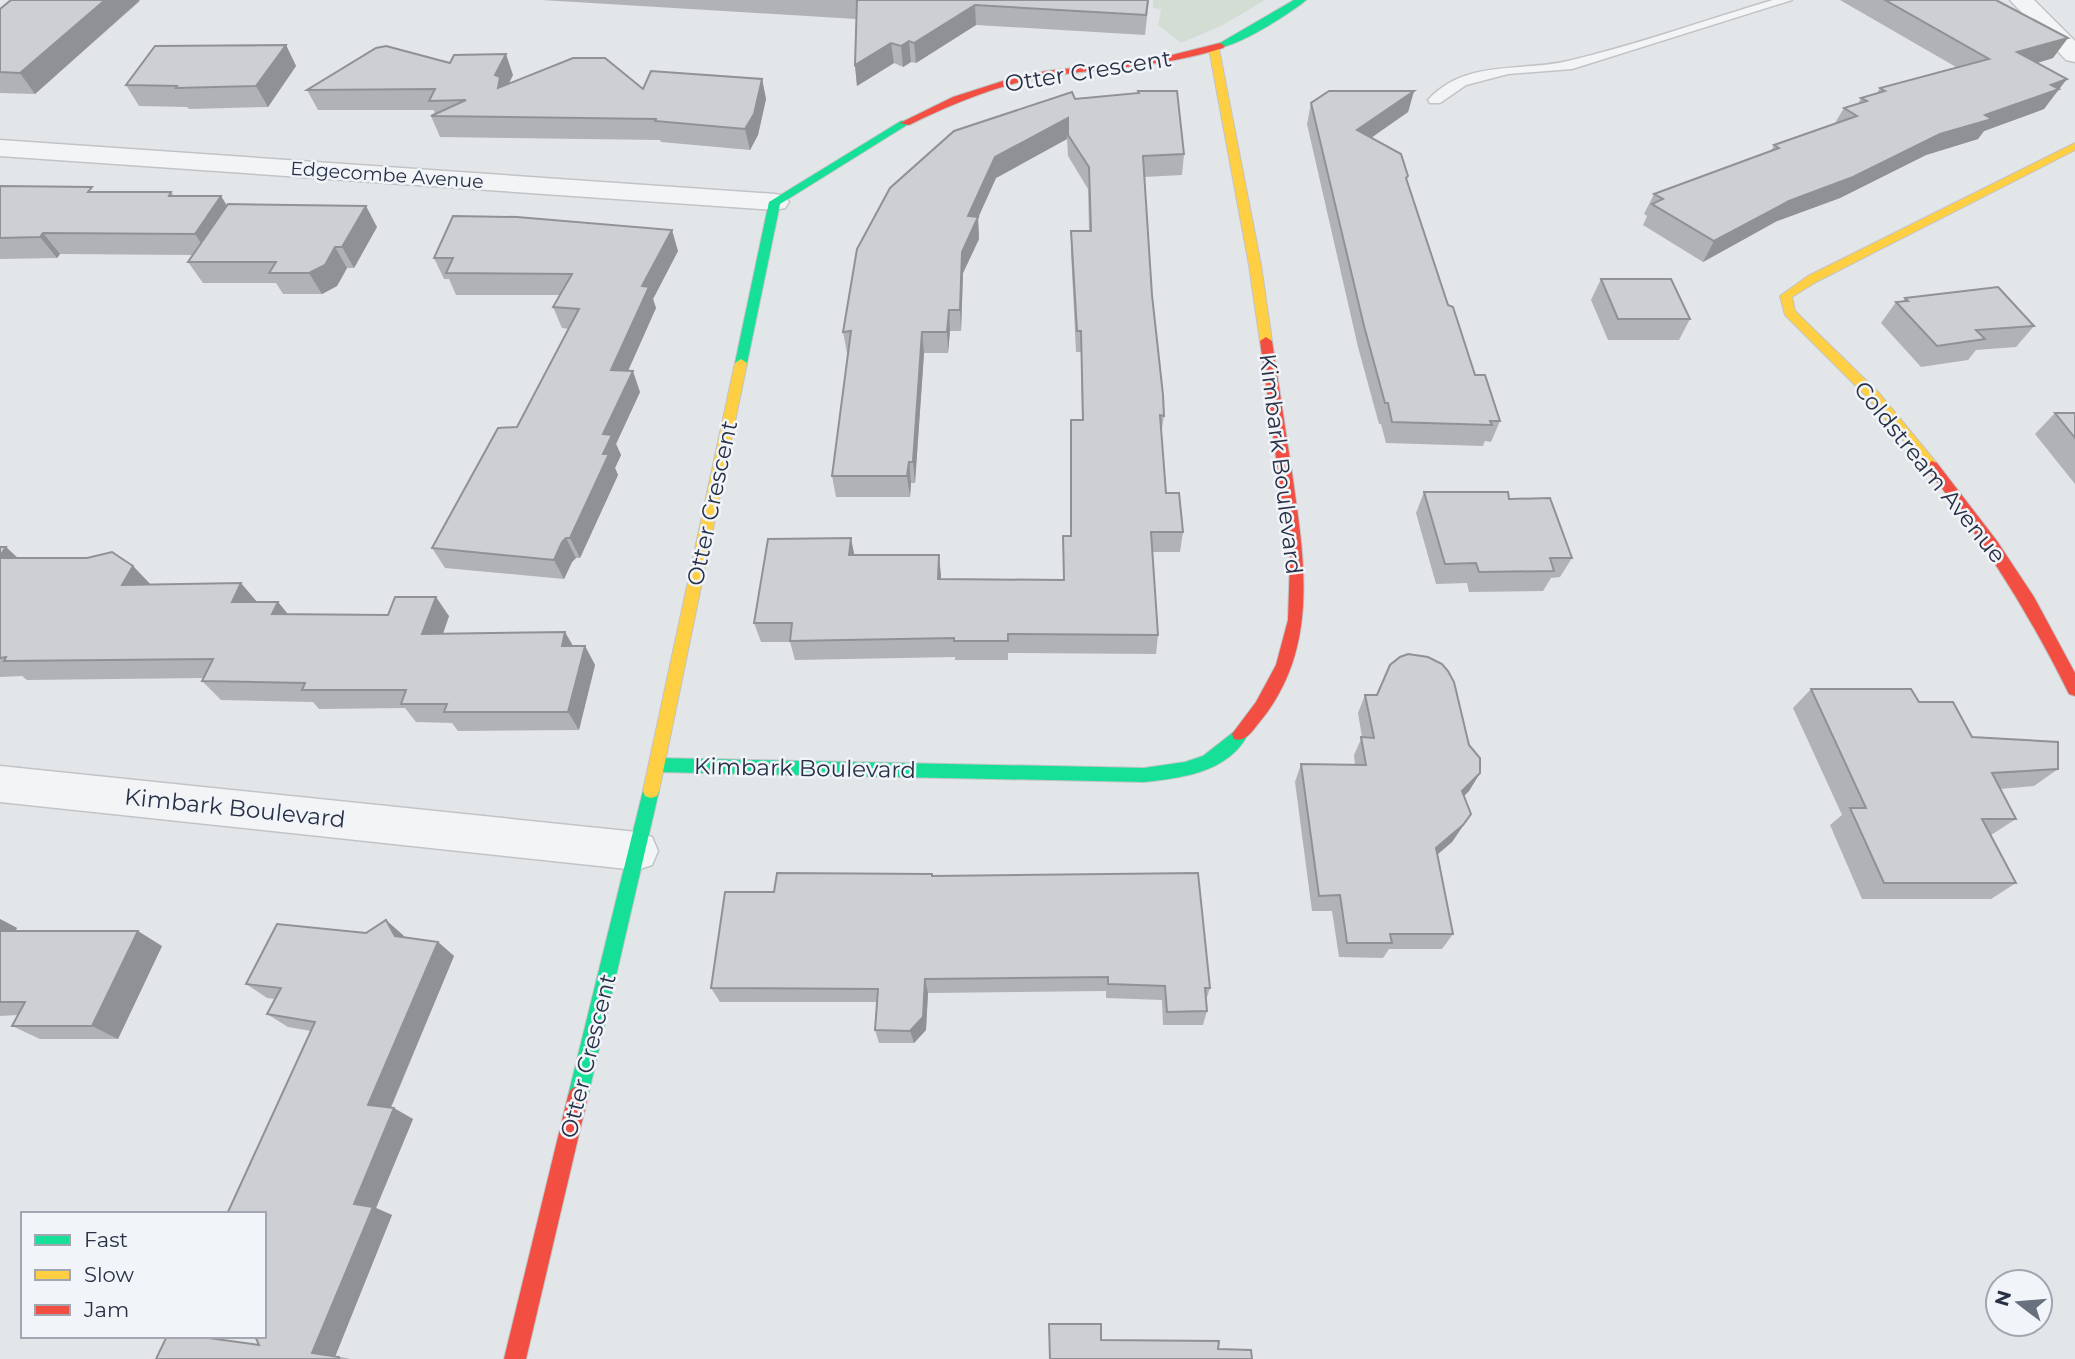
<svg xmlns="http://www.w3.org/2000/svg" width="2075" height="1359" viewBox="0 0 2075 1359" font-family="Montserrat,sans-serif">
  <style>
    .green { fill: #d3ddd4 }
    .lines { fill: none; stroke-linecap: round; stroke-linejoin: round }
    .lane-casing { stroke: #c1c4c7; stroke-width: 3 }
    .street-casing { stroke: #c1c4c7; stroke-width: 3 }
    .fast-casing { stroke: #c1c4c7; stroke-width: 2 }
    .slow-casing { stroke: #c1c4c7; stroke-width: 2 }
    .jam-casing { stroke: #c1c4c7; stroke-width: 2 }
    .lane { fill: #f3f4f6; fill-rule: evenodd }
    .street { fill: #f3f4f6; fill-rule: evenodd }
    .fast { fill: #16e098; fill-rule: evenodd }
    .slow { fill: #ffcf43; fill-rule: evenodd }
    .jam { fill: #f24e42; fill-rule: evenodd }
    .wall { fill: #b0b2b5 }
    .shaded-wall { fill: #909194 }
    .building { fill: #cdcfd3; stroke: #909194; stroke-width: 2 }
    .labels { text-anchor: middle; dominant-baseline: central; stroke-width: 5; stroke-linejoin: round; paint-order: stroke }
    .far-street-label { font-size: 19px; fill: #283145; stroke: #f1f4f8 }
    .street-label { font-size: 23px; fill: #283145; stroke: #f1f4f8 }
  </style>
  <rect width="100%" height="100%" fill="#e3e6e9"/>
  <!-- green -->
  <path class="green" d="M1153,0H1265L1223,25L1181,43L1158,25L1161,9L1153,8Z"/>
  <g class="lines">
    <defs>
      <path id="lane" d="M1773,0H1792L1572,69L1508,74L1466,85L1440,103H1430L1428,100C1464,59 1523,72 1568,61C1637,45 1705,20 1773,0Z"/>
      <g id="street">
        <path d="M2010,0H2034L2075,41V62L2066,60Z"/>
        <path d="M0,140L775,194L785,196L789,202L785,208L775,210L0,156Z"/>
        <path d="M0,766L637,832L652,837L658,851L652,865L637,870L0,802Z"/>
      </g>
      <g id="fast">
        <path d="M1294,0H1306C1294,11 1227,54 1215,46Z"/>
        <path d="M901,121L910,123L780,204L747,363L746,366H736L735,363L769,202Z"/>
        <path d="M1240,727L1246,729L1248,734C1229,772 1182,778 1144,782L657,772L651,770L649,765L651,760L657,758L1144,768L1185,762L1203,756Z"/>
        <path d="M651,784L657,786L659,791L588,1096L585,1103L578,1106L571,1103L568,1096L643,791L645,786Z"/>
      </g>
      <g id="slow">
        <path d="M1214,46L1219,49L1261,265L1272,341L1266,345L1260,341L1249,265L1209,49Z"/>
        <path d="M2075,143V150L1816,282L1792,297L1795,311L1879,393L1939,466L1932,471L1927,469L1869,399L1785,315L1780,296L1808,276Z"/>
        <path d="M741,359L747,363L659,791L657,796L651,798L645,796L643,791L735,363Z"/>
      </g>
      <g id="jam">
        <path d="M1220,43L1225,46L1223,48C1165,67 1105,67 1044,77C997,85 952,104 909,125L900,123L953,97L1006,80L1046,71L1156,59Z"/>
        <path d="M1266,337L1272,341C1279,385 1285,429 1292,473C1304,558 1320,646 1262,719C1254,728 1247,743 1234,739L1232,734L1256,702L1276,665L1288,620L1290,559L1260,341Z"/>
        <path d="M1932,461L1937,463L1997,541L2034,597L2075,673V696L2069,694C2029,613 1983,540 1927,469L1925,466Z"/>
        <path d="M578,1086L585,1089L588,1096L526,1359H504L568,1096L571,1089Z"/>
      </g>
    </defs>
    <!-- lane casing -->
    <use href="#lane" class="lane-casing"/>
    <!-- street casing -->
    <use href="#street" class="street-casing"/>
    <!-- fast casing -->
    <use href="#fast" class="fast-casing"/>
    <!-- slow casing -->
    <use href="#slow" class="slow-casing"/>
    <!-- jam casing -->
    <use href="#jam" class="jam-casing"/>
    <!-- lane -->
    <use href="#lane" class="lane"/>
    <!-- street -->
    <use href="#street" class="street"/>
    <!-- fast -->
    <use href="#fast" class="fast"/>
    <!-- slow -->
    <use href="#slow" class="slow"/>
    <!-- jam -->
    <use href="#jam" class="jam"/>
  </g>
  <!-- wall -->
  <g class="wall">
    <path d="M542,0H1149L1145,35L976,25L916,63L911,62L903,67L894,63L857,86L855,65L856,19Z"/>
    <path d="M1840,0H1996L2053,58L2037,63L2052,99L2050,100L2044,109L1984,131L1978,139L1926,155L1840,198L1777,221L1703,262L1643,225L1647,216L1644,214L1654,194L1771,151L1774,145L1835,123L1844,108L1858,104L1861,98L1877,93L1880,88L1956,67Z"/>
    <path d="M140,1L35,94L0,93V9Z"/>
    <path d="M286,45L296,66L268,107L189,109L187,107L139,106L126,85Z"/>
    <path d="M450,63L513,75L509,83L643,89L762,79L766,99L758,135L750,150L661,142L660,140L440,137L431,116L435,114L434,110H318L307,90Z"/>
    <path d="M1414,91L1408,112L1371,138L1407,180L1448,305L1475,375L1500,421L1491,442L1485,441L1483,446L1386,443L1381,424H1379L1358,347L1307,124L1311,103Z"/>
    <path d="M1075,99L1184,154L1182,175L1144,177L1152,295L1164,416L1161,435L1166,493L1183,532L1180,552H1152L1158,635L1156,654L1008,653V660H955V657L795,660L790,642H761L754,623L854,555L941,575V579L1063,580V536H1070L1071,420H1082L1081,352H1076L1071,252V231H1089L1088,189L1068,156L1067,139L996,178L978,217L979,239L963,273L961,331H950L948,353H924L915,483H911L910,497H836L832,476L849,353H847L843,332Z"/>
    <path d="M0,186L96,192H171L174,196L227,205L377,227L354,268H347L337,286L322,294H283L276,283H203L188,262L192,255L60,254L57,258L0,259Z"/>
    <path d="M678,251L653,299L656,308L628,371L640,392L616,444L621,455L615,468L618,475L580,558H576L572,562L564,579L445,568L432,548L517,427L569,329L562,328L553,307L560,295H456L449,279H444L434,258Z"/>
    <path d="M1601,279L1690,319L1679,340H1608L1591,300Z"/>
    <path d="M1905,298L2034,326L2016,347L1976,350L1968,360L1921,367L1881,323L1896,302L1903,301Z"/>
    <path d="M2055,413H2075V484L2035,434Z"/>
    <path d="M1424,492L1572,558L1560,577L1551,578L1543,591L1469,592L1467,583L1436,584L1416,513Z"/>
    <path d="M0,547H6L18,558L133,566L151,585L258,602H278L288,614L449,616L443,634L585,646L595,665L579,730L458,731L452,723L416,722L405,708L319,709L313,702L221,700L202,681L204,678L27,680L22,676L0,677Z"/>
    <path d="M1811,689L1919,702L1972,737L2058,769L2034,786L2000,789L2016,819L1991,835L2016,883L1991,899H1862L1830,825L1842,815L1793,708Z"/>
    <path d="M1365,695L1469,745L1480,773L1469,791L1464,796L1471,814L1452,842L1437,855L1453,934L1442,949H1389L1383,958L1339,957L1332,911H1312L1295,782L1301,764L1355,765L1354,755L1362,737L1358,713Z"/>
    <path d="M933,876L1210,988L1206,1000L1207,1011L1203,1025H1163L1162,1000L1106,998V991L928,993L926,1030L914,1043H879L875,1030L877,1002H720L711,988L774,892Z"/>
    <path d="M0,919L17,928L15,931L162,946L118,1039H40L12,1026L18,1015L0,1016Z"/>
    <path d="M366,933L403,935L405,938L438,942L454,956L391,1108L413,1119L376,1208L392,1215L335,1356L351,1359H156L259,1345L311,1031L288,1027L267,1014L275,999L267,998L246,984Z"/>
  </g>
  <!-- shaded-wall -->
  <g class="shaded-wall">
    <path d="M105,0H140L35,94L20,73Z"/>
    <path d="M975,5L976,25L916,63L914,43Z"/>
    <path d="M2068,38L2053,58L2004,73L2017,52Z"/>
    <path d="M909,41L911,62L903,67L901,46Z"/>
    <path d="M891,43L894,63L857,86L855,65Z"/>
    <path d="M286,45L296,66L268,107L256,86Z"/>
    <path d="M506,54L513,75L505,91L498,88L495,75Z"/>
    <path d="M762,79L766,99L758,135L750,150L745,129Z"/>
    <path d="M2067,79L2044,109L1984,131L1978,139L1926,155L1840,198L1777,221L1703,262L1714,241L1789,201L2051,85Z"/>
    <path d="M1414,91L1408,112L1352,151L1357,130Z"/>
    <path d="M1068,118L1067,139L996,178L974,227L978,217L979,239L963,273L961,331L960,310L962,252L968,216L995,157Z"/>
    <path d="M221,196L234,217L209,255L195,234Z"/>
    <path d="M366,206L377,227L354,268L342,247Z"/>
    <path d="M672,230L678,251L653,299L656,308L619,391L611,370L642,286Z"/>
    <path d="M43,233L60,254L57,258L40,237Z"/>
    <path d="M335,247L347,268L337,286L322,294L309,273Z"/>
    <path d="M949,310L950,331L948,353L947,332Z"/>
    <path d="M922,332L924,353L915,483L913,462Z"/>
    <path d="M633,371L640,392L616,444L621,455L615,468L618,475L580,558L570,538L603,454V434Z"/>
    <path d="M909,462L911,483L910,497L907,476Z"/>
    <path d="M566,538L576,558L572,562L564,579L554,560L562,542Z"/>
    <path d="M851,538L855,558L849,555Z"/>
    <path d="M6,547L27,567L0,559V556Z"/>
    <path d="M939,555L941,575L940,599L938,579Z"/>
    <path d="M133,566L152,586L122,585Z"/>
    <path d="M241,583L258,603L232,602Z"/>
    <path d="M436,597L449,616L436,653L422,634Z"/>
    <path d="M278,602L294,622L272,614Z"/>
    <path d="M565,632L576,651L562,646Z"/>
    <path d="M585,646L595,665L579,730L568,712Z"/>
    <path d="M1480,773L1469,791L1452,808L1462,791Z"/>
    <path d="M1471,814L1452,842L1426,864L1436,848Z"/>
    <path d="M0,919L17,928L8,946L0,942Z"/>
    <path d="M386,920L403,935L411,951L395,936Z"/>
    <path d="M138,931L162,946L118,1039L92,1026Z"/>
    <path d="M438,942L454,956L387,1116L368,1105Z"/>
    <path d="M925,979L928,993L926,1030L914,1043L910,1031Z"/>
    <path d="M394,1108L413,1119L376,1208L392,1215L335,1357L312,1353L354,1204Z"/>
  </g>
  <!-- building -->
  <g class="building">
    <path d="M11,0H105L20,73L0,72V9Z"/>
    <path d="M857,0H1148L1146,15L975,5L914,43L909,41L901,46L891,43L855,65Z"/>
    <path d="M1885,0H1996L2068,38L2017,52L2067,79L2051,85L2059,89L1985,115L1992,119L1940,134L1853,177L1789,201L1714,241L1652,204L1663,199L1654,194L1779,148L1774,145L1857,116L1844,108L1867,101L1861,98L1885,91L1880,88L1989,59Z"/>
    <path d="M286,45L256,86L176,88L177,86L126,85L155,46Z"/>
    <path d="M386,46L450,63L454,55L506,54L495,75L500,77L498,88L573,58H605L643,89L651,71L762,79L754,114L745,129L655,121L656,119L431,116L466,100L429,101L435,89L307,90L376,48Z"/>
    <path d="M1138,91H1177L1184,154L1143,156L1152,295L1163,395L1164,416L1160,415L1166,493H1179L1183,532H1151L1158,635L1008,634V641H954V638L790,641L792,623H754L768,539L851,538L849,555H939L938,579L1064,580L1063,536H1071V420H1083L1081,331H1077L1071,231H1091L1089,167L1068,135V118L995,157L968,216L978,217L962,252L960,310H949L947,332H922L913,462H909L907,476H832L851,331L843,332L857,249L890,188L954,131L1072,92L1075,99L1139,93Z"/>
    <path d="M1329,91H1414L1357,130L1401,154L1408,176L1406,178L1448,305L1453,307L1475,375H1485L1500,421H1490L1492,425L1392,422L1388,403H1385L1364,326L1311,103Z"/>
    <path d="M0,186L92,187L88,192H171L169,196H221L195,234L43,233L40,237L0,238Z"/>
    <path d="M228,204L366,206L342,247H335L325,265L309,273H269L276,262H188Z"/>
    <path d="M453,216L517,217L672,230L642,286L649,287L611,370L633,371L603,434L612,435L603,454H609L570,538H566L562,542L554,560L432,548L498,428L517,427L579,309L553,307L572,274L446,273L453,258H434Z"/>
    <path d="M1601,279H1671L1690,319H1618Z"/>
    <path d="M1998,287L2034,326L1976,330L1985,339L1937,346L1896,302L1908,301L1905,298Z"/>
    <path d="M2055,413H2075V438Z"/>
    <path d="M1424,492H1508L1509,499L1550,498L1572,558H1550L1554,571L1479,572L1476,563L1445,564Z"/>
    <path d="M0,547H6L0,556Z"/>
    <path d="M112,552L133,566L122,585L241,583L232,602H278L272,614L388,615L395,597H436L422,634L565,632L562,646H585L568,712H444L447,704H401L406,690H302L305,683L202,681L213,659L4,661L6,657L0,658V558H87Z"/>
    <path d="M1408,654L1428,657L1442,664L1448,671L1454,682L1469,745L1480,758V773L1462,791L1471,814L1463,825L1436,848L1453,934H1390L1392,943H1347L1340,895L1319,896L1301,764L1366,765L1361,737L1374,738L1365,695H1377L1390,665L1400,657Z"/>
    <path d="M1811,689H1911L1919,702H1953L1972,737L2058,742V769L1992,773L2016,819H1982L2016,883H1884L1850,808H1866Z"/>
    <path d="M777,873L932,874V876L1198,873L1210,988H1205L1207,1011L1167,1012L1165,986L1108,984V977L925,979L923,1017L910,1031L875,1030L878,989L711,988L725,892H774Z"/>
    <path d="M386,920L395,936L438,942L368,1105L394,1108L354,1204L373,1207L312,1353L339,1357V1359H156L167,1336H194L259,1345L255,1336H264V1214H227L315,1022L267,1014L281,988L246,984L277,924L366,933Z"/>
    <path d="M0,931H138L92,1026H12L25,1002H0Z"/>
    <path d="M1049,1324H1101V1340L1219,1341L1218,1349L1251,1350L1252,1359H1050Z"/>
  </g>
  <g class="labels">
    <!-- far-street labels -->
    <g class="far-street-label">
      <text transform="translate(387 175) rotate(4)">Edgecombe Avenue</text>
    </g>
    <!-- street labels -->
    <g class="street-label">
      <text transform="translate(1088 71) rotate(-9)">Otter Crescent</text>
      <text transform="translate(1281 464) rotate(83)">Kimbark Boulevard</text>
      <text transform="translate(1930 472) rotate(51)">Coldstream Avenue</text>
      <text transform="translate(712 503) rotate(-78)">Otter Crescent</text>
      <text transform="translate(805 768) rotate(1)">Kimbark Boulevard</text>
      <text transform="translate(235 808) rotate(6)">Kimbark Boulevard</text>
      <text transform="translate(588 1056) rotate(-76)">Otter Crescent</text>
    </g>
  </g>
  <!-- legend -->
  <rect x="21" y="1212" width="245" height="126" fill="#f1f4f8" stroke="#a1a6b0" stroke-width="2"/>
  <rect x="35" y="1235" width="35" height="10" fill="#16e098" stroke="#a1a6b0" stroke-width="2"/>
  <text x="84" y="1247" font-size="21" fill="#283145">Fast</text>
  <rect x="35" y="1270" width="35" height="10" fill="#ffcf43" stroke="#a1a6b0" stroke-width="2"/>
  <text x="84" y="1282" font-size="21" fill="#283145">Slow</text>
  <rect x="35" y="1305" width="35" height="10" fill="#f24e42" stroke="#a1a6b0" stroke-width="2"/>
  <text x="84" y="1317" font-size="21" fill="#283145">Jam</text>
  <!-- north arrow -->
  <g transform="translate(2019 1303) rotate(286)"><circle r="33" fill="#f1f4f8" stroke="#a1a6b0" stroke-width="2"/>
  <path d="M0-5L12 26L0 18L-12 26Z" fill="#69707e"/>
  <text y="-10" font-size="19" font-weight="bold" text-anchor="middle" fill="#283145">N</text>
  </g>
</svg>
